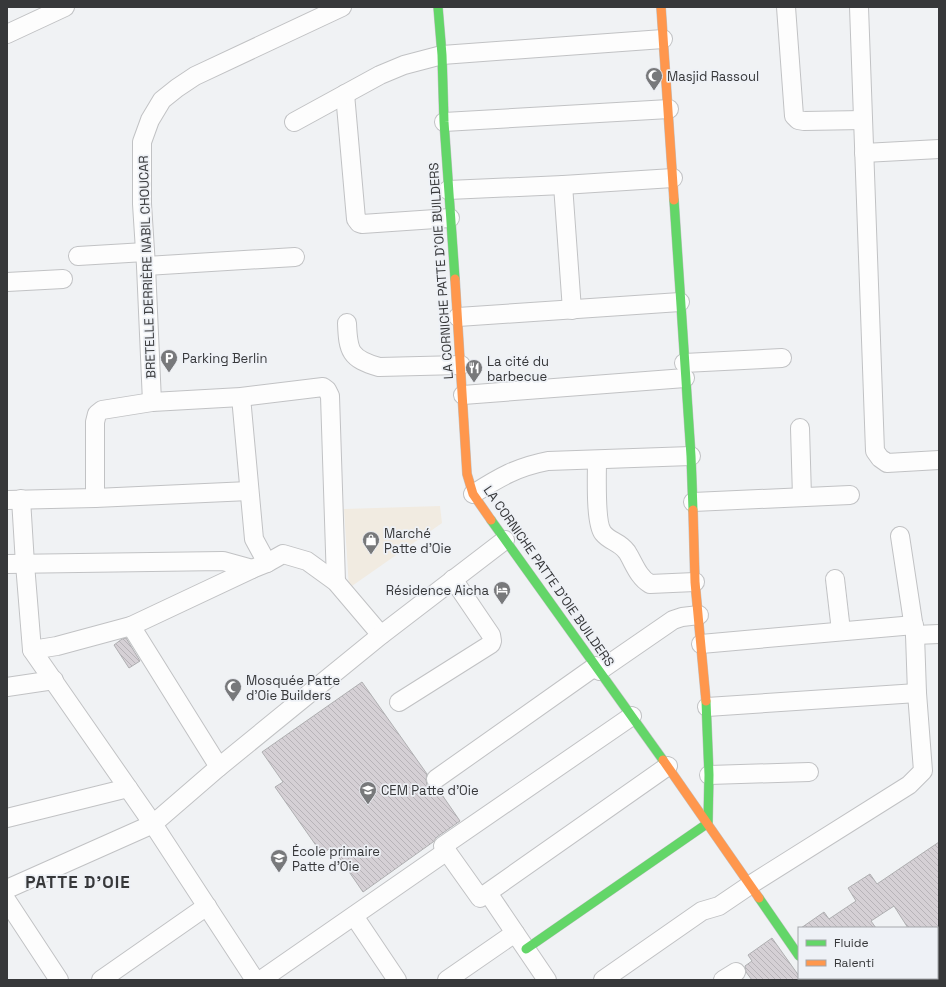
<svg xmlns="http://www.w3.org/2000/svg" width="946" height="987" viewBox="0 0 946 987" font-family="'Space Grotesk',sans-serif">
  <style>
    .commercial { fill: #f1ebe1 }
    .building { fill: url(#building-back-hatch); stroke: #afafb1 }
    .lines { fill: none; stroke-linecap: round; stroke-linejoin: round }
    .street-casing { stroke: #c1c2c4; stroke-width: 20 }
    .fast-casing { stroke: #c1c2c4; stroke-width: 10 }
    .slow-casing { stroke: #c1c2c4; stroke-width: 10 }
    .street { stroke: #fdfdfd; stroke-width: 18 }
    .fast { stroke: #63d668; stroke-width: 9 }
    .slow { stroke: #ff974d; stroke-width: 9 }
    .labels { text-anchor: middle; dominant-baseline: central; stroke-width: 3.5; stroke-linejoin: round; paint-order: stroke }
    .poi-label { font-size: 13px; fill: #37383a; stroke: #eef1f6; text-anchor: start }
    .street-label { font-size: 13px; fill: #37383a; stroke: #eef1f6 }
    .district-label { font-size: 17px; font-weight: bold; letter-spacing: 1px; fill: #37383a; stroke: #eef1f6 }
  </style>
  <defs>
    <pattern id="building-back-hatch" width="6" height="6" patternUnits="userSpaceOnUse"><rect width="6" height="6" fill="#d5d0d5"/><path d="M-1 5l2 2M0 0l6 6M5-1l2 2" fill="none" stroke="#b7b3b8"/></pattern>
  </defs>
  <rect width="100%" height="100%" fill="#f0f2f4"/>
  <!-- commercial -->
  <path class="commercial" d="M440,506L442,523L349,588L344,509Z"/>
  <!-- building -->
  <g class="building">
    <path d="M126,638L140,661L129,668L114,645L122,639Z"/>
    <path d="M362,682L427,774L426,780L427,785L432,789H438L460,821L437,837L433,842L363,892L332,847L322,854L275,787L283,782L262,752Z"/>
    <path d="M939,842V928H908L894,906L871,921L876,928H801L824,912L829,919L856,901L848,888L870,874L877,884Z"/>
    <path d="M772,938L799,976V978L802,980H752L746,972L745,966L752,961L748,955Z"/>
  </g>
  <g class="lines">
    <defs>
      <g id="street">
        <path d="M786,7L794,116L798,120L804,121L863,120"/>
        <path d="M859,7L875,451L880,458L887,463L939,460"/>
        <path d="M7,34L65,7"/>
        <path d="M345,94L356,219L359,223L362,224L450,218"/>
        <path d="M294,122L380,75L404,65L442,55L663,39"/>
        <path d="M444,122L669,109"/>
        <path d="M864,153L939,149"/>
        <path d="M563,185L572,310"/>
        <path d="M448,190L563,185L673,178"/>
        <path d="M78,256L145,252"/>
        <path d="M146,266L295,257"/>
        <path d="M7,282L63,279"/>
        <path d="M458,317L680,302"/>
        <path d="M347,323C348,351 350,359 379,367L461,365"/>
        <path d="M684,363L782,358"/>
        <path d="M463,395L685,378"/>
        <path d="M241,397L254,539L267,563"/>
        <path d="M152,402L146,266L142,204V142L150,120L162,100L177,88L195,76L342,7"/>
        <path d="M800,428L802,497"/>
        <path d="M597,460C597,474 595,523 603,533C610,542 619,541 627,552C634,563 638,577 650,584L695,582"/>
        <path d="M473,494C500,477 517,467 548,461L691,456"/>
        <path d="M95,498V422L97,414L102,410L152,402L241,397L323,387L327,390L330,396L336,582"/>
        <path d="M21,499L25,564L32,650L153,824L255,980"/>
        <path d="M7,500L95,498L249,491"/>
        <path d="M693,502L850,495"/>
        <path d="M900,536L915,635L939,634"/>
        <path d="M7,564L223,561L252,569"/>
        <path d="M835,579L841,631"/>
        <path d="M131,626L219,767"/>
        <path d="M701,644L914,625"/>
        <path d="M32,650L57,646L131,626L252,569L267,563L283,554L307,561L336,582L381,635"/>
        <path d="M599,671L673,620L682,617L699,615"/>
        <path d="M7,687L54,680"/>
        <path d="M399,702L491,644L492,641L491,635L453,579"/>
        <path d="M707,707L917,693"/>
        <path d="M632,716L443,846L480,898L668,766"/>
        <path d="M709,775L809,772"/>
        <path d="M436,779L596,666"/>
        <path d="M7,818L128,788"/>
        <path d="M7,889L153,824L219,767L381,635L505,540"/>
        <path d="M488,893L547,980"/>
        <path d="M7,901L59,980"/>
        <path d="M354,916L397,980"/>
        <path d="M101,980L207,906"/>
        <path d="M261,980L447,851"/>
        <path d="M447,980L515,933"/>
        <path d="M603,980L702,911L719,906L750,885L909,785L923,771L917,693L915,635"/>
        <path d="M723,980L736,972"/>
      </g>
      <g id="fast">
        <path d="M438,7L442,55L444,122L455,279"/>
        <path d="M674,200L691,456L693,510"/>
        <path d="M491,520L663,760"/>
        <path d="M759,898L799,956"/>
        <path d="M526,949L708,823L709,775L706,701"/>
      </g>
      <g id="slow">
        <path d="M661,7L674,200"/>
        <path d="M455,279L467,474L473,494L491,520"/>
        <path d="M693,510L695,582L706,701"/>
        <path d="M663,760L759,898"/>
        <path d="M814,978L815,980"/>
      </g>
    </defs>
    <!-- street casing -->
    <use href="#street" class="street-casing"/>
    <!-- fast casing -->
    <use href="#fast" class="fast-casing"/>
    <!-- slow casing -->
    <use href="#slow" class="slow-casing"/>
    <!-- street -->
    <use href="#street" class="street"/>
    <!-- fast -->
    <use href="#fast" class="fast"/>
    <!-- slow -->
    <use href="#slow" class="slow"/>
  </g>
  <!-- icons -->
  <defs>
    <symbol id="mosque-pin" viewBox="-11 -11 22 30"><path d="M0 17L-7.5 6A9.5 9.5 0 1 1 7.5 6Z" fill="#78797b" stroke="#eef1f6"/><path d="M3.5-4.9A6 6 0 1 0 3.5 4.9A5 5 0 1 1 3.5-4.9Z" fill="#fff"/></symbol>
    <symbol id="parking-pin" viewBox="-11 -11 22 30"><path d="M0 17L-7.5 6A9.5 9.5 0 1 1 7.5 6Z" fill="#78797b" stroke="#eef1f6"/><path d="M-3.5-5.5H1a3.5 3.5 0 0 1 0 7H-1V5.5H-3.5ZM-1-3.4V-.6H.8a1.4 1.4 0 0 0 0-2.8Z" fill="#fff"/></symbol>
    <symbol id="restaurant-pin" viewBox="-11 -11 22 30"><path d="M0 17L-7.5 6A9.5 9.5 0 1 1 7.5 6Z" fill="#78797b" stroke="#eef1f6"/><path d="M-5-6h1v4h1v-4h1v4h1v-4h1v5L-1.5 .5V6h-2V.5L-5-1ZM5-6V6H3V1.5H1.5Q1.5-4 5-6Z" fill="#fff"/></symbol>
    <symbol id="shop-pin" viewBox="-11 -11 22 30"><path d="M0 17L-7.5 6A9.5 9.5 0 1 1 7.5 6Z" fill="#78797b" stroke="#eef1f6"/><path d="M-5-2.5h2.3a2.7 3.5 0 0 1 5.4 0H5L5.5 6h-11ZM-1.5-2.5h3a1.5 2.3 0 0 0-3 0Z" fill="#fff"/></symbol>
    <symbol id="hotel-pin" viewBox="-11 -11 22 30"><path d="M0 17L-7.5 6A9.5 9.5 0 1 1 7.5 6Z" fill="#78797b" stroke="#eef1f6"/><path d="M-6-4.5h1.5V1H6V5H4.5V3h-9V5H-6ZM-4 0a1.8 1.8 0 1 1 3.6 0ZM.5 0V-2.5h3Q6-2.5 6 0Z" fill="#fff"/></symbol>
    <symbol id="university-pin" viewBox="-11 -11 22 30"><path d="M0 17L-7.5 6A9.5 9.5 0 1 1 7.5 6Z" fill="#78797b" stroke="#eef1f6"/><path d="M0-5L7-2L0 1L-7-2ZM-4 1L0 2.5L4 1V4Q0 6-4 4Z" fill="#fff"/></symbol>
    <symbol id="school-pin" viewBox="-11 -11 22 30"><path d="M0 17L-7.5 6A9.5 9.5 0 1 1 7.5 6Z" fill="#78797b" stroke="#eef1f6"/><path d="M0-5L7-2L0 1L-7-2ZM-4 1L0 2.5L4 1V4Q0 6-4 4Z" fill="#fff"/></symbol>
  </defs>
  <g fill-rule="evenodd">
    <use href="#mosque-pin" x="644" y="66" width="20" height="27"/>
    <use href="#parking-pin" x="159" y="348" width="20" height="27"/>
    <use href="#restaurant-pin" x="464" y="358" width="20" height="27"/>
    <use href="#shop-pin" x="361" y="530" width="20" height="27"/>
    <use href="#hotel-pin" x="492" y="580" width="20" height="27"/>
    <use href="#mosque-pin" x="223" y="677" width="20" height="27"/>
    <use href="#university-pin" x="358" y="780" width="20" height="27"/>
    <use href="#school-pin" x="269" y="848" width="20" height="27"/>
  </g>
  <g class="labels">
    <!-- poi labels -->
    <g class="poi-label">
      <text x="667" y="76">Masjid Rassoul</text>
      <text x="182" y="358">Parking Berlin</text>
      <text x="487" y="361">La cité du<tspan x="487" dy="15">barbecue</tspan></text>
      <text x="384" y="533">Marché<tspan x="384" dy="15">Patte d'Oie</tspan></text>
      <text x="489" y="590" text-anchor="end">Résidence Aicha</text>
      <text x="246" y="680">Mosquée Patte<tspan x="246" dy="15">d'Oie Builders</tspan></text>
      <text x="381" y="790">CEM Patte d'Oie</text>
      <text x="292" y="851">École primaire<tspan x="292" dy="15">Patte d'Oie</tspan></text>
    </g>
    <!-- street labels -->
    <g class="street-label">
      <text transform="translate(147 267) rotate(-92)">BRETELLE DERRIÈRE NABIL CHOUCAR</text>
      <text transform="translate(441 271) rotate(-94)">LA CORNICHE PATTE D'OIE BUILDERS</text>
      <text transform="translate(549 576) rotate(55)">LA CORNICHE PATTE D'OIE BUILDERS</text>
    </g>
    <!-- district labels -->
    <g class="district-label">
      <text x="78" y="882">PATTE D'OIE</text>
    </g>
  </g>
  <!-- border -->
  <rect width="946" height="987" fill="none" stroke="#37383a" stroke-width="16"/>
  <!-- legend -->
  <rect x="798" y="927" width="140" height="52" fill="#eef1f6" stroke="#a5a7ab"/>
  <rect x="806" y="940" width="20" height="6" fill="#63d668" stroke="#a5a7ab"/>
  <text x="834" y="947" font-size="12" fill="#37383a">Fluide</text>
  <rect x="806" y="960" width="20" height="6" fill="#ff974d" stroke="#a5a7ab"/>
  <text x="834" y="967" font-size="12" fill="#37383a">Ralenti</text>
</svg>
